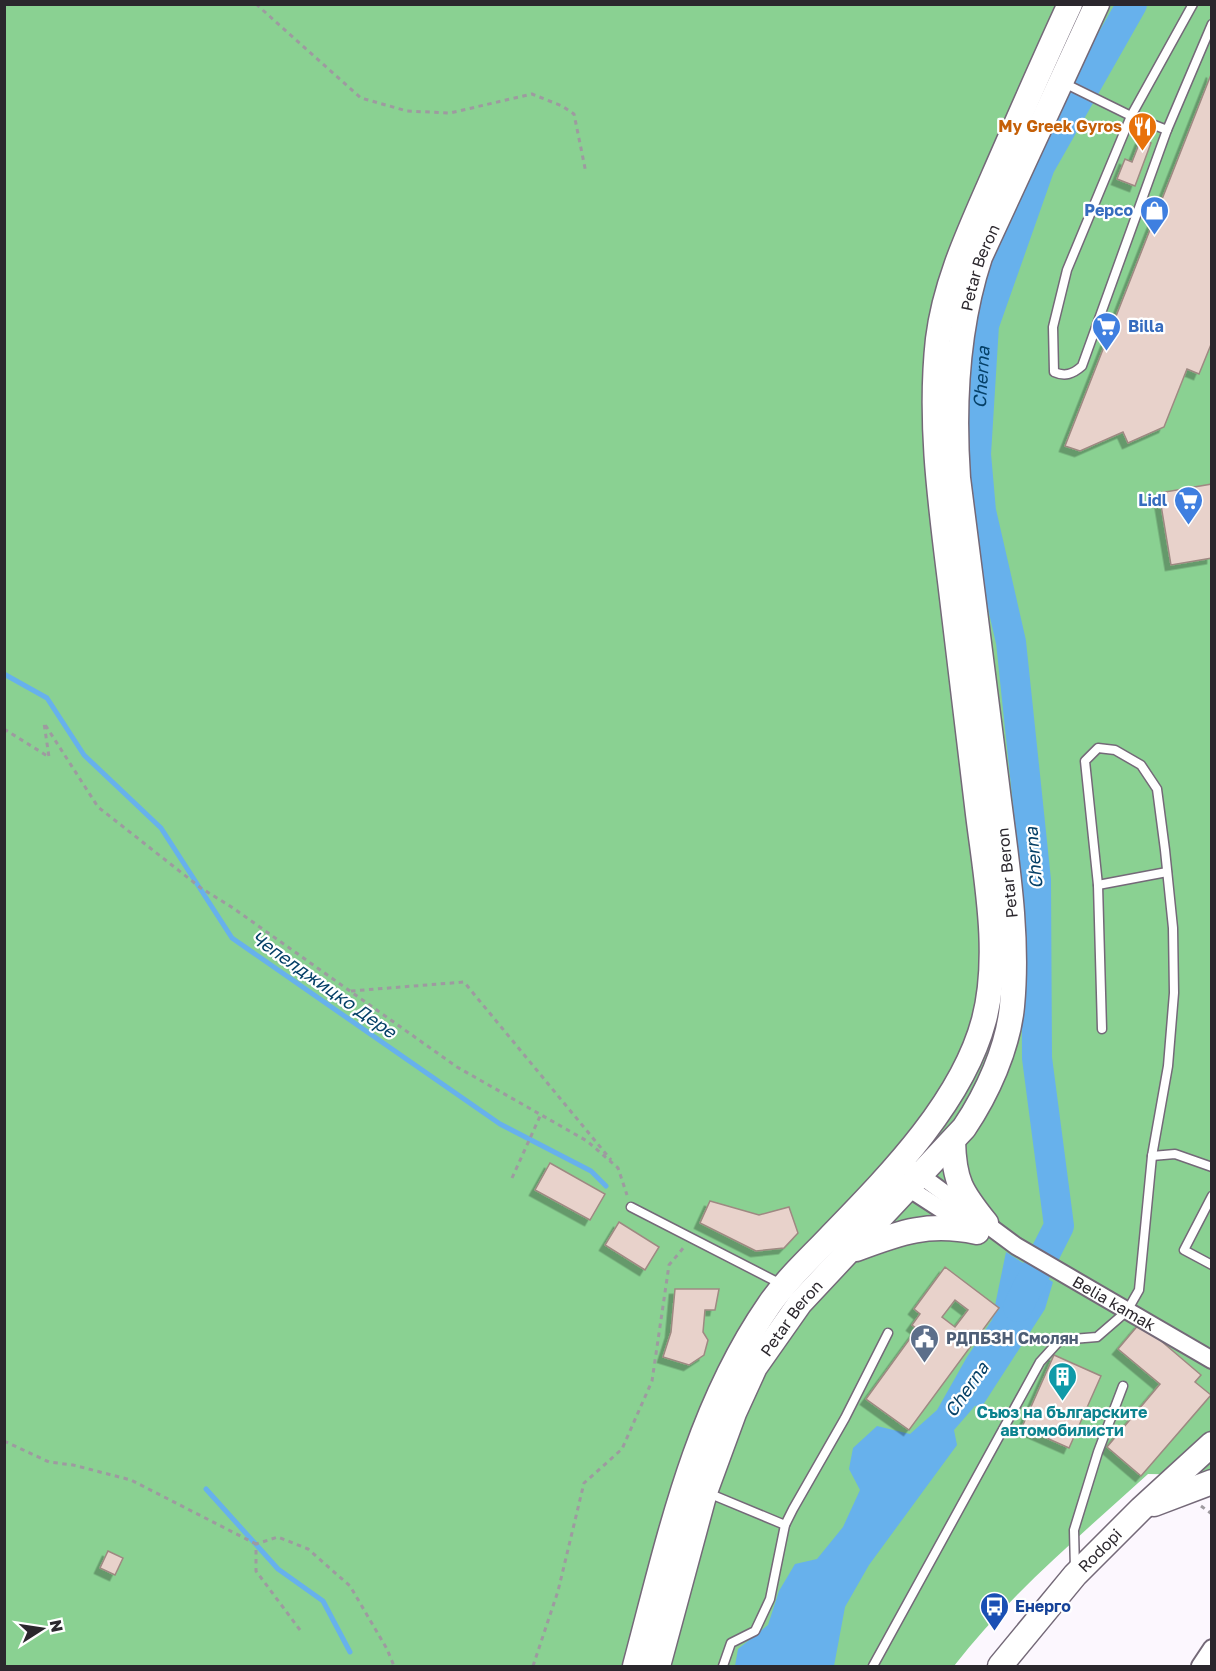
<svg xmlns="http://www.w3.org/2000/svg" width="1216" height="1671" viewBox="0 0 1216 1671" font-family="'Golos Text',sans-serif">
  <style>
    .forest { fill: #8ad192 }
    .water { fill: #67b1ec }
    .lines { fill: none; stroke-linecap: round; stroke-linejoin: round }
    .stream { stroke: #67b1ec; stroke-width: 5 }
    .river { stroke: #67b1ec; stroke-width: 30 }
    .building { fill: #e8d2cb; stroke: #9e8982; stroke-width: 1.5; fill-rule: evenodd; filter: url(#shadow) }
    .lane-casing { stroke: #746978; stroke-width: 11 }
    .street-casing { stroke: #746978; stroke-width: 20 }
    .secondary-casing { stroke: #746978; stroke-width: 27 }
    .path { stroke: #9e9aa0; stroke-width: 3; stroke-dasharray: 4.5 4.5; stroke-linecap: butt }
    .lane { stroke: #fff; stroke-width: 8 }
    .street { stroke: #fff; stroke-width: 16 }
    .secondary { stroke: #fff; stroke-width: 24 }
    .labels { text-anchor: middle; dominant-baseline: central; stroke-width: 4.5; stroke-linejoin: round; paint-order: stroke }
    .food-label { font-size: 16px; font-weight: bold; fill: #c56008; stroke: #fff; text-anchor: end }
    .shop-label { font-size: 16px; font-weight: bold; fill: #366cbe; stroke: #fff; text-anchor: end }
    .street-label { font-size: 16px; fill: #2b272d; stroke: #fff }
    .service-label { font-size: 16px; font-weight: bold; fill: #4e5e75; stroke: #fff; text-anchor: start }
    .culture-label { font-size: 16px; font-weight: bold; fill: #0d838f; stroke: #fff }
    .transit-label { font-size: 16px; font-weight: bold; fill: #164399; stroke: #fff; text-anchor: start }
    .water-label { font-size: 18px; font-style: italic; fill: #054067; stroke: #fff }
  </style>
  <defs>
    <filter id="shadow"><feDropShadow dx="-5.5" dy="5.5" stdDeviation="0" flood-color="#0004"/></filter>
  </defs>
  <rect width="100%" height="100%" fill="#fcf7fe"/>
  <!-- forest -->
  <path class="forest" d="M5,5H1211V1475L1148,1474C1081,1535 1010,1594 954,1666H5Z"/>
  <!-- water -->
  <path class="water" d="M1006,1252L1053,1282L1045,1309L983,1405L975,1406L954,1430L957,1445L869,1565L845,1607L834,1666H735L738,1649L768,1625L779,1591L795,1564L817,1559L843,1527L860,1490L849,1469L853,1448L877,1426L910,1434L937,1410L967,1357L992,1320Z"/>
  <g class="lines">
    <!-- stream -->
    <g class="stream">
      <path d="M4,674L47,698L84,755L161,828L232,938L500,1124L591,1171L606,1186"/>
      <path d="M206,1489L278,1569L323,1601L350,1652"/>
    </g>
    <!-- river -->
    <path class="river" id="s1" d="M1018,1307L1059,1226L1037,1058L1036,880L1011,642L981,511L976,454L984,325L1040,166L1132,4"/>
  </g>
  <!-- building -->
  <g class="building">
    <path d="M1212,72V342L1199,374L1187,369L1164,427L1128,443L1123,432L1080,451L1065,446Z"/>
    <path d="M1141,139L1151,143L1135,186L1117,179L1125,159L1132,162Z"/>
    <path d="M1212,484V558L1171,565L1159,493Z"/>
    <path d="M550,1163L605,1194L590,1220L535,1190Z"/>
    <path d="M710,1201L759,1215L789,1207L798,1233L784,1248L756,1251L700,1223Z"/>
    <path d="M619,1222L659,1247L645,1270L605,1245Z"/>
    <path d="M945,1267L999,1308L909,1430L866,1399L917,1329L912,1325L920,1314L914,1309ZM955,1300L968,1310L955,1327L942,1317Z"/>
    <path d="M675,1289H719L715,1310H705L703,1332L708,1340L704,1355L689,1365L663,1357L671,1332Z"/>
    <path d="M1140,1323L1201,1375L1195,1382L1211,1395L1141,1476L1107,1447L1160,1384L1118,1349Z"/>
    <path d="M1054,1355L1101,1376L1069,1448L1022,1427Z"/>
    <path d="M108,1551L123,1558L115,1575L100,1568Z"/>
  </g>
  <g class="lines">
    <defs>
      <g id="lane">
        <path d="M1064,83L1131,116L1167,130L1212,24"/>
        <path d="M1167,130L1082,366C1073,374 1065,377 1054,372L1053,327L1067,270L1131,116L1193,4"/>
        <path d="M1098,885L1167,872"/>
        <path d="M1152,1156L1175,1154L1212,1167"/>
        <path d="M1212,1196L1184,1250L1212,1265"/>
        <path d="M631,1207L783,1285"/>
        <path d="M708,1493L785,1525"/>
        <path d="M1075,1570L1074,1530L1098,1452L1123,1386"/>
        <path d="M723,1666L731,1643L755,1631L770,1599L785,1525L793,1509L845,1418L888,1333"/>
        <path d="M873,1666L1040,1362L1060,1340L1097,1337L1127,1311L1139,1290L1152,1156L1168,1066L1174,993L1173,928L1165,850L1157,789L1141,765L1115,750L1098,748L1085,761L1098,885L1102,1029"/>
      </g>
      <g id="street">
        <path id="s2" d="M912,1169L1016,1246L1212,1360"/>
        <path d="M899,1182L970,1228"/>
        <path d="M1200,1666L1212,1648"/>
      </g>
      <g id="secondary">
        <path d="M953,1141C954,1181 961,1192 986,1223"/>
        <path d="M856,1249C901,1232 929,1222 977,1232"/>
        <path d="M1154,1504L1212,1482"/>
        <path d="M635,1666C668,1543 695,1412 769,1305C786,1280 808,1260 829,1238C887,1178 962,1103 984,1020C1001,955 986,879 978,814C969,736 959,659 950,581C940,501 929,420 938,339C945,282 970,230 993,177C1018,120 1043,62 1070,4"/>
        <path id="s3" d="M658,1666L705,1492L734,1413L755,1367L800,1303L964,1128C987,1094 1008,1048 1012,1006C1019,933 1006,858 997,785C984,682 971,580 958,478C953,405 957,327 980,257L1097,4"/>
        <path id="s4" d="M1000,1666L1075,1575L1141,1509L1212,1444"/>
      </g>
    </defs>
    <!-- lane casing -->
    <use href="#lane" class="lane-casing"/>
    <!-- street casing -->
    <use href="#street" class="street-casing"/>
    <!-- secondary casing -->
    <use href="#secondary" class="secondary-casing"/>
    <!-- path -->
    <g class="path">
      <path d="M256,4L361,98L407,111L450,113L532,94L562,106L574,114L586,173"/>
      <path d="M4,729L49,757L44,723L98,807L201,888L233,908L457,1067L587,1141L618,1168L627,1195"/>
      <path d="M351,991L464,982L611,1160"/>
      <path d="M512,1178L541,1114"/>
      <path d="M4,1441L49,1462L73,1465L131,1480L256,1544"/>
      <path d="M1201,1506L1212,1514"/>
      <path d="M300,1630L256,1571V1544L278,1537L308,1549L350,1586L387,1649L394,1666"/>
      <path d="M533,1666L558,1591L584,1483L622,1449L652,1381L669,1265L685,1246"/>
    </g>
    <!-- lane -->
    <use href="#lane" class="lane"/>
    <!-- street -->
    <use href="#street" class="street"/>
    <!-- secondary -->
    <use href="#secondary" class="secondary"/>
  </g>
  <!-- icons -->
  <defs>
    <symbol id="restaurant-pin" viewBox="-11 -11 22 30"><path d="M0 17L-7.5 6A9.5 9.5 0 1 1 7.5 6Z" fill="#e8710a" stroke="#fff"/><path d="M-5-6h1v4h1v-4h1v4h1v-4h1v5L-1.5 .5V6h-2V.5L-5-1ZM5-6V6H3V1.5H1.5Q1.5-4 5-6Z" fill="#fff"/></symbol>
    <symbol id="shop-pin" viewBox="-11 -11 22 30"><path d="M0 17L-7.5 6A9.5 9.5 0 1 1 7.5 6Z" fill="#3f7fe0" stroke="#fff"/><path d="M-5-2.5h2.3a2.7 3.5 0 0 1 5.4 0H5L5.5 6h-11ZM-1.5-2.5h3a1.5 2.3 0 0 0-3 0Z" fill="#fff"/></symbol>
    <symbol id="supermarket-pin" viewBox="-11 -11 22 30"><path d="M0 17L-7.5 6A9.5 9.5 0 1 1 7.5 6Z" fill="#3f7fe0" stroke="#fff"/><path d="M-6-5.5h2.5l.6 2H6L4.5 2H-2.5L-4.4-4H-6ZM-1.5 3.2a1.3 1.3 0 1 0 .1 0ZM3 3.2a1.3 1.3 0 1 0 .1 0Z" fill="#fff"/></symbol>
    <symbol id="civic-pin" viewBox="-11 -11 22 30"><path d="M0 17L-7.5 6A9.5 9.5 0 1 1 7.5 6Z" fill="#5c6f8a" stroke="#fff"/><path d="M-.6-6.5H3V-4.5H.6V-3L4-1V1h2V6H-6V1h2V-1L-.6-3ZM-1.2 2.5V6h2.4V2.5Z" fill="#fff"/></symbol>
    <symbol id="building-pin" viewBox="-11 -11 22 30"><path d="M0 17L-7.5 6A9.5 9.5 0 1 1 7.5 6Z" fill="#0f9aa8" stroke="#fff"/><path d="M-4-6H4V6H1V3H-1V6H-4ZM-2.5-4.3h1.7v1.8h-1.7ZM.8-4.3h1.7v1.8H.8ZM-2.5-1h1.7V.8h-1.7ZM.8-1h1.7V.8H.8Z" fill="#fff"/></symbol>
    <symbol id="bus-pin" viewBox="-11 -11 22 30"><path d="M0 17L-7.5 6A9.5 9.5 0 1 1 7.5 6Z" fill="#1a4fb4" stroke="#fff"/><path d="M-5-6H5V4H4V6H2V4H-2V6H-4V4H-5ZM-3.5-4V0h7V-4ZM-3.5 1.2v1.5H-2V1.2ZM2 1.2v1.5H3.5V1.2Z" fill="#fff"/></symbol>
  </defs>
  <g fill-rule="evenodd">
    <use href="#restaurant-pin" x="1126" y="110" width="33" height="45"/>
    <use href="#shop-pin" x="1138" y="194" width="33" height="45"/>
    <use href="#supermarket-pin" x="1090" y="310" width="33" height="45"/>
    <use href="#supermarket-pin" x="1172" y="484" width="33" height="45"/>
    <use href="#civic-pin" x="908" y="1322" width="33" height="45"/>
    <use href="#building-pin" x="1046" y="1360" width="33" height="45"/>
    <use href="#bus-pin" x="978" y="1590" width="33" height="45"/>
  </g>
  <g class="labels">
    <!-- food labels -->
    <g class="food-label">
      <text x="1122" y="126">My Greek Gyros</text>
    </g>
    <!-- shop labels -->
    <g class="shop-label">
      <text x="1133" y="210">Pepco</text>
      <text x="1128" y="326" text-anchor="start">Billa</text>
      <text x="1167" y="500">Lidl</text>
    </g>
    <!-- street labels -->
    <g class="street-label">
      <text stroke="none"><textPath href="#s3" startOffset="1510">Petar Beron</textPath></text>
      <text transform="translate(1007 873) rotate(-96)">Petar Beron</text>
      <text stroke="none"><textPath href="#s2" startOffset="243">Belia kamak</textPath></text>
      <text stroke="none"><textPath href="#s3" startOffset="376">Petar Beron</textPath></text>
      <text stroke="none"><textPath href="#s4" startOffset="153">Rodopi</textPath></text>
    </g>
    <!-- service labels -->
    <g class="service-label">
      <text x="946" y="1338">РДПБЗН Смолян</text>
    </g>
    <!-- culture labels -->
    <g class="culture-label">
      <text x="1062" y="1412">Съюз на българските<tspan x="1062" dy="18">автомобилисти</tspan></text>
    </g>
    <!-- transit labels -->
    <g class="transit-label">
      <text x="1015" y="1606">Енерго</text>
    </g>
    <!-- water labels -->
    <g class="water-label">
      <text stroke="none"><textPath href="#s1" startOffset="946">Cherna</textPath></text>
      <text transform="translate(1033 858) rotate(-95)">Cherna</text>
      <text transform="translate(324 984) rotate(35)">Чепелджицко Дере</text>
      <text transform="translate(966 1389) rotate(-55)">Cherna</text>
    </g>
  </g>
  <!-- border -->
  <rect width="1216" height="1671" fill="none" stroke="#2b272d" stroke-width="12"/>
  <!-- north arrow -->
  <g transform="translate(42 1629) rotate(78)" stroke="#ffffff" stroke-width="4.5" paint-order="stroke">
  <path d="M0-4.5L10 22L0 15L-10 22Z" fill="#2b272d"/>
  <text y="-9" font-size="16" font-weight="bold" text-anchor="middle" fill="#2b272d">N</text>
  </g>
</svg>
